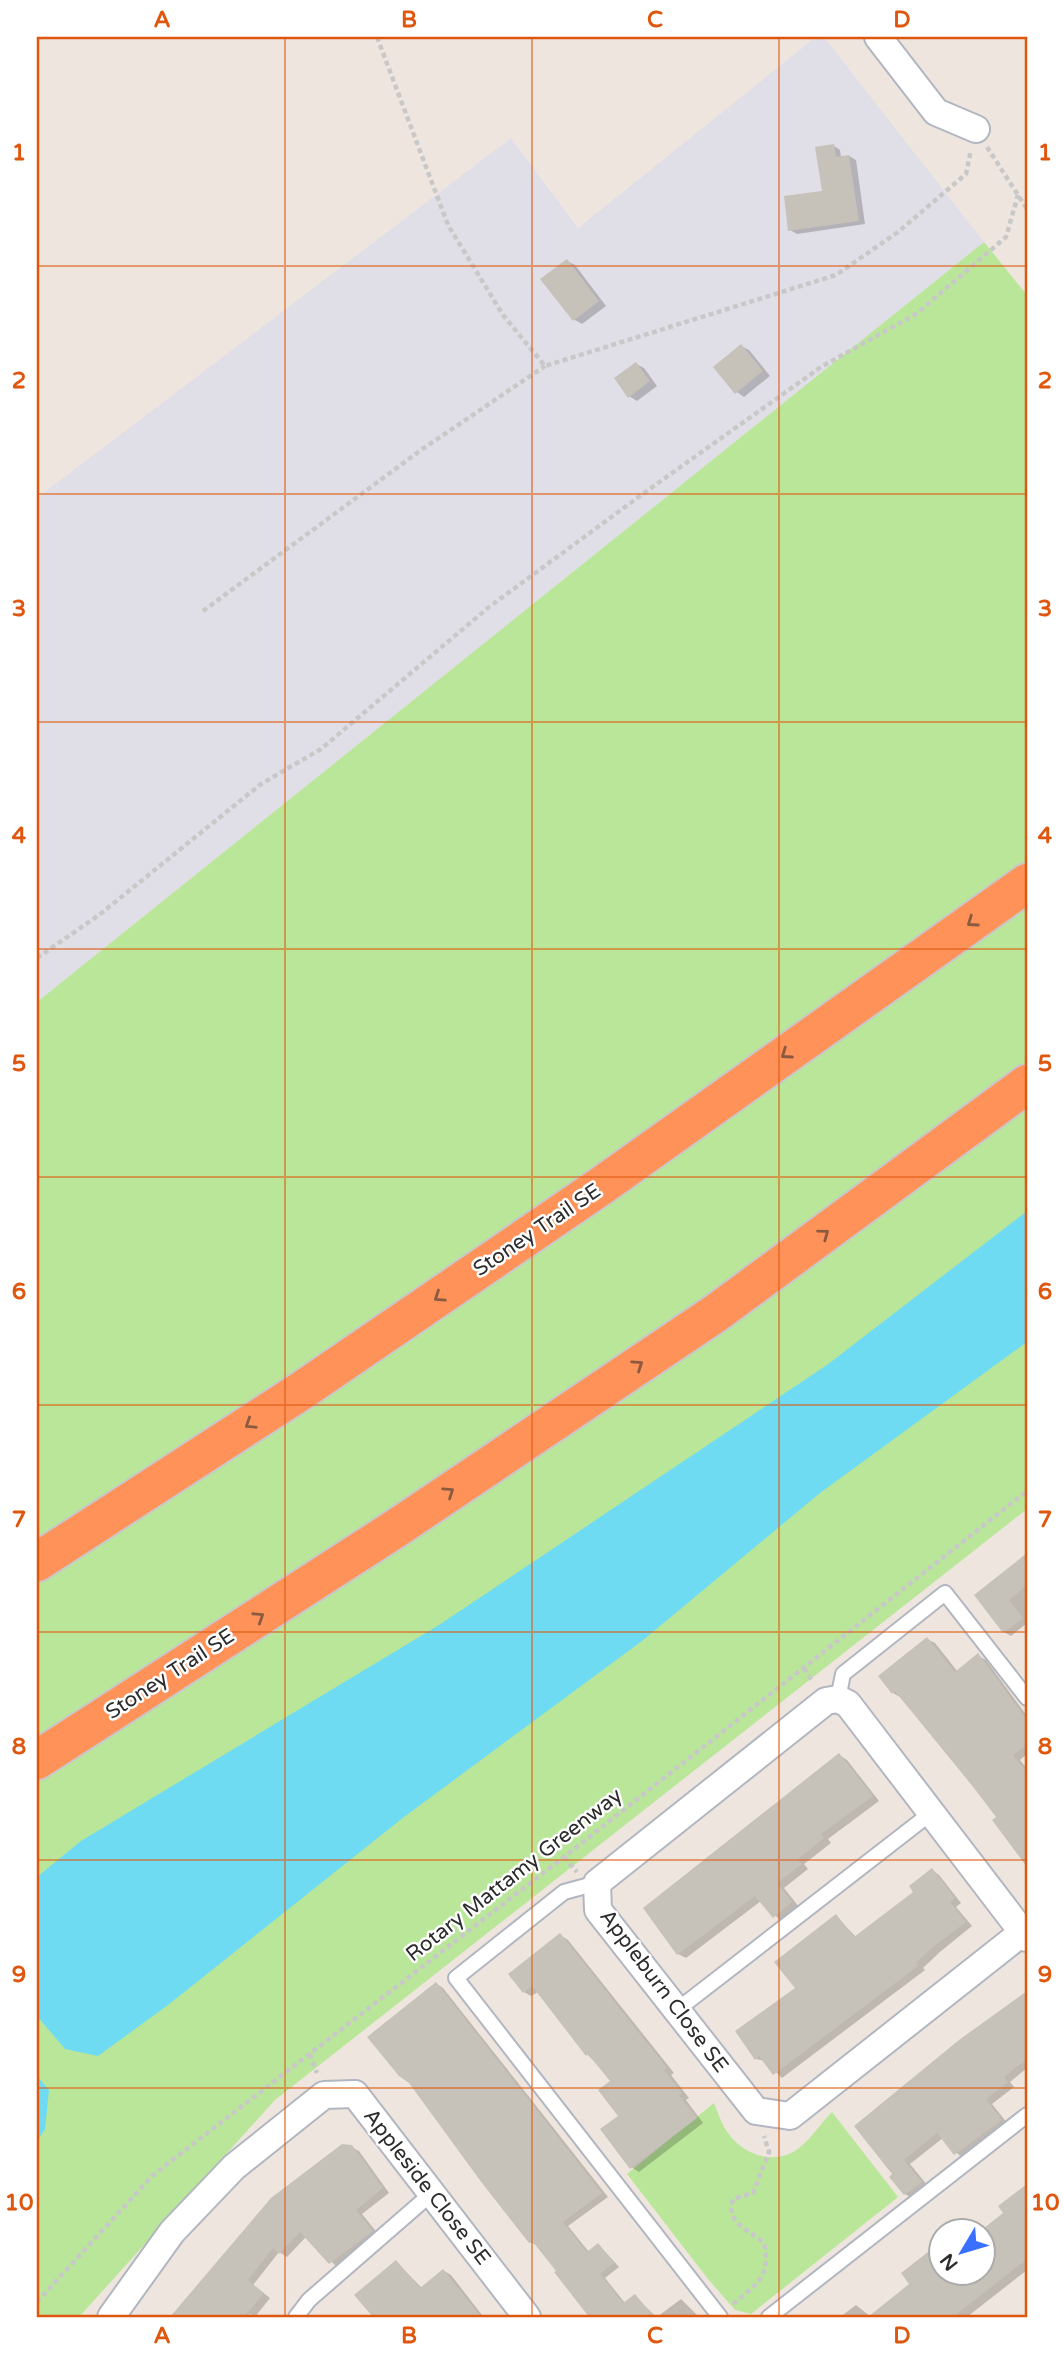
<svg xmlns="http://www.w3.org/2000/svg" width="1064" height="2354" viewBox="0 0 1064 2354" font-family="'Varela Round',sans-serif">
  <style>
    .industrial { fill: #e0dfe7 }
    .green { fill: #bae699 }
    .water { fill: #6edbf3 }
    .shadow { fill: #0003 }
    .building { fill: #c6c1b9 }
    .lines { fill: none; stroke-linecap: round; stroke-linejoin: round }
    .lane-casing { stroke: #b2b6c0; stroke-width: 18 }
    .street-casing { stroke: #b2b6c0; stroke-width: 30 }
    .highway-casing { stroke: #c8c8c8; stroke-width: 42 }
    .path { stroke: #c8c8c8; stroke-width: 4.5; stroke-dasharray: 5 3.5; stroke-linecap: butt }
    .lane { stroke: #fff; stroke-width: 14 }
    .street { stroke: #fff; stroke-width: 26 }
    .highway { stroke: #ff9258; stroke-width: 38 }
    .oneway { stroke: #8b5a40 }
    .grid { fill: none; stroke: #df570e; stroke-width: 2; stroke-opacity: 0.55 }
    .labels { text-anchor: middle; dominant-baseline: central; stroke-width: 5; stroke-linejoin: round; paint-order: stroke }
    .street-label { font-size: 21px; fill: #2c2c2c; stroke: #fff }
    .neatline { fill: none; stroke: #df570e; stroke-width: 2.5 }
    .grid-label { font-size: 23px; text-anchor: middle; font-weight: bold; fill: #df570e }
  </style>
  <rect width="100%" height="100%" fill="#eee6de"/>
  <!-- industrial -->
  <path class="industrial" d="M816,37H824L984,242L37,1002V498L511,138L578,228Z"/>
  <!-- green -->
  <g class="green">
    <path d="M984,242L1027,295V1509L275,2100L79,2317H37V1002Z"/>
    <path d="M714,2103C718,2113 722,2125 728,2133C744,2156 776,2166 799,2148C811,2139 821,2123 832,2112L898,2197L751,2314L735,2310L708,2279L627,2174Z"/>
  </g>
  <!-- water -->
  <g class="water">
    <path d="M1027,1211V1342L820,1493L642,1641L404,1817L168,2005L98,2056L65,2049L37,2016V1877L81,1841L439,1625L827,1365Z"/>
    <path d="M37,2076L49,2090L45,2129L37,2141Z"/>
  </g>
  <!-- shadow -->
  <g class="shadow">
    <path d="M834,146L840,150L841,157L849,156L856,160L865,224L797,234L790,230L824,192Z"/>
    <path d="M567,261L575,265L606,306L582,324L575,320Z"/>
    <path d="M741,346L749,350L770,376L744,397L737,392Z"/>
    <path d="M636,364L644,368L657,386L637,401L629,396Z"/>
    <path d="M1027,1555V1623L1011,1636L1004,1632L976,1595Z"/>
    <path d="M927,1639L935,1643L958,1672L978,1656L986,1660L1027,1716V1754L1020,1760L1027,1769V1864L994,1820L999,1817L900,1697L893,1693Z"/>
    <path d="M839,1755L847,1760L879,1801L828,1839L831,1843L804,1864L808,1869L784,1888L799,1907L781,1921L761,1901L686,1958L678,1954Z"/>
    <path d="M932,1870L939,1875L961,1903L956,1907L972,1926L941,1951L923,1968L925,1970L782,2078L765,2061L756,2059L836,1916L856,1937L916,1893Z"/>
    <path d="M560,1935L568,1940L674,2073L671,2075L689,2098L686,2100L703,2123L639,2172L631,2167L613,2081L587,2054L538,1992L531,1996L524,1992Z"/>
    <path d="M437,1984L443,1988L608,2197L568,2226L589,2252L599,2245L619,2267L605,2278L625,2303L635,2296L656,2317H592L538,2246L530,2242Z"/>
    <path d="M1021,1998L1027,2002V2068L1010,2082L1014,2087L992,2104L1008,2124L962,2158L943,2138L910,2164L928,2186L912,2198L905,2194L895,2174L857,2126Z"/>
    <path d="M351,2147L359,2151L389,2193L362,2214L379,2235L337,2267L306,2237L287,2257L279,2252L253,2285L270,2298L255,2317L250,2314L247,2317H173L272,2199Z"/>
    <path d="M1027,2184V2270L967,2317H840L856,2305L871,2317L912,2284L934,2250L930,2246L942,2237V2274H984L982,2232L1006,2214L1000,2207Z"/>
    <path d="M396,2262L422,2288L444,2271L451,2275L482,2315L375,2317L356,2295Z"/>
    <path d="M681,2299L699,2317H657Z"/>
  </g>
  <!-- building -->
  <g class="building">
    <path d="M834,144L836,157L849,155L859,221L788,231L784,196L822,191L815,147Z"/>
    <path d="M567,259L599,301L573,321L540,279Z"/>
    <path d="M741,344L763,371L735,394L713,367Z"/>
    <path d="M636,362L650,381L628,398L614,378Z"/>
    <path d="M1027,1553V1585L1009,1600L1023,1618L1003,1633L974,1595Z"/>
    <path d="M927,1637L955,1672L978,1653L1027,1720V1745L1013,1755L1027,1772V1867L992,1820L996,1817L974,1788L895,1691L892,1694L878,1676Z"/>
    <path d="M839,1753L873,1796L821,1834L824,1838L798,1859L802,1864L777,1883L792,1902L773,1918L755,1896L677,1955L643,1908Z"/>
    <path d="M932,1868L955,1898L950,1902L966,1922L933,1947L916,1963L918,1966L773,2075L759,2056L755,2060L735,2031L795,1988L774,1962L836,1914L854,1937L913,1892L909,1886Z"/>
    <path d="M560,1933L667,2068L664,2070L682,2093L679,2095L697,2118L630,2169L600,2129L618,2116L598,2090L610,2081L588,2054L586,2056L532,1986L523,1993L508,1974Z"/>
    <path d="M436,1982L602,2193L563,2222L587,2252L598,2243L614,2263L600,2274L623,2303L635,2294L654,2317H589L554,2272L556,2271L533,2242L529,2243L482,2183L409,2083L399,2076L367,2037Z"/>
    <path d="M1027,1991V2059L1004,2077L1008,2082L986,2099L1002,2120L954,2155L937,2133L904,2160L922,2182L904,2195L889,2177L892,2174L854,2126L959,2040Z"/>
    <path d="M342,2144L352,2145L383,2188L356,2210L373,2231L329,2264L300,2232L279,2254L273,2248L248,2280L264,2293L244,2317H170L271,2198Z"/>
    <path d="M1027,2184V2259L953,2317H868L909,2284L901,2273L942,2241V2273H984V2228L1003,2213L998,2206Z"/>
    <path d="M396,2260L420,2288L443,2269L481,2317H373L354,2295Z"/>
  </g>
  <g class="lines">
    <defs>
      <g id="lane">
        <path d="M838,1699L843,1674L945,1593L1027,1698"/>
        <path d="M597,1883L564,1892L456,1978L720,2317"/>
        <path d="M677,2010L931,1813"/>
        <path d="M296,2317L309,2300L432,2193"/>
        <path d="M769,2317L1027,2115"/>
      </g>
      <g id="street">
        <path d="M878,37L936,112L976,129"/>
        <path d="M1023,1932L790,2116L756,2111L598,1910L597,1883L826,1701L838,1699L848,1704L1027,1938"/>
        <path d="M111,2317L172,2232L234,2167L324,2095L355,2094L527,2317"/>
      </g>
      <g id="highway">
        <path d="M37,1562L301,1391L601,1186L1027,883"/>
        <path d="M37,1760L398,1527L716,1313L1027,1084"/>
      </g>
    </defs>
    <!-- lane casing -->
    <use href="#lane" class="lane-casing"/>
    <!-- street casing -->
    <use href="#street" class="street-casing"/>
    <!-- highway casing -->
    <use href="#highway" class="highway-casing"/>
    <!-- path -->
    <g class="path">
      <path d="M377,37L448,225L503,315L545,366L836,275L898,232L966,174L971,150"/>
      <path d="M987,147L1027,209"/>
      <path d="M203,611L421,450L545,366"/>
      <path d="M37,958L99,915L261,784L321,749L489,607L644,493L821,367L916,314L1006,237L1018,195"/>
      <path d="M804,1668L813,1682"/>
      <path d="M564,1857L577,1872"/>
      <path d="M310,2054L317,2073"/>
      <path d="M37,2302L153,2175L564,1857L1027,1491"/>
      <path d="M733,2304C757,2284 771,2277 764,2243C749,2229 725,2224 733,2199L753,2193L769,2152L764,2136"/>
    </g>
    <!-- lane -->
    <use href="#lane" class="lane"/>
    <!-- street -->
    <use href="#street" class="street"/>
    <!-- highway -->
    <use href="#highway" class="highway"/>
  </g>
  <!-- one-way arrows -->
  <defs><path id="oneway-chevron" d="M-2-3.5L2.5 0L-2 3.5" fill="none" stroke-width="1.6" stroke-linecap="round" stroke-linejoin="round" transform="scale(1.75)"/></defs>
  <g class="oneway">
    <use href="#oneway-chevron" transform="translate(972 922) rotate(145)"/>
    <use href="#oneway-chevron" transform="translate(786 1054) rotate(145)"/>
    <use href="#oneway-chevron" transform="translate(824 1234) rotate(-36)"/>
    <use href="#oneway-chevron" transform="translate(439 1297) rotate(146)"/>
    <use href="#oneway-chevron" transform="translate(638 1365) rotate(-34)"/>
    <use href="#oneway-chevron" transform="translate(250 1424) rotate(147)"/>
    <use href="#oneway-chevron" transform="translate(449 1492) rotate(-34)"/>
    <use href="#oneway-chevron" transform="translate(259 1617) rotate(-33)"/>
  </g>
  <!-- grid -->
  <path class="grid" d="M285,37V2317M532,37V2317M779,37V2317M37,266H1027M37,494H1027M37,722H1027M37,949H1027M37,1177H1027M37,1405H1027M37,1632H1027M37,1860H1027M37,2088H1027"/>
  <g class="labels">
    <!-- street labels -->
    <g class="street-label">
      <text transform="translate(537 1230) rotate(-34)">Stoney Trail SE</text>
      <text transform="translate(170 1674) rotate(-33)">Stoney Trail SE</text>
      <text transform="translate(514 1875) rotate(-38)">Rotary Mattamy Greenway</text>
      <text transform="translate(664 1991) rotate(53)">Appleburn Close SE</text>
      <text transform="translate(427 2187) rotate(52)">Appleside Close SE</text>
    </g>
  </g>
  <!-- border -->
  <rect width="1064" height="2354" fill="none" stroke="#ffffff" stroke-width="77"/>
  <!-- north arrow -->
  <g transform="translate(962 2252) rotate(232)"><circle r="33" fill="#ffffff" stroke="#ababab" stroke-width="2"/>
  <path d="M0-5L12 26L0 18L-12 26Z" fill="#3a70ff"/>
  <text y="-10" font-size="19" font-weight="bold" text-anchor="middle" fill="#2c2c2c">N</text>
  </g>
  <rect x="38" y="38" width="988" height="2278" class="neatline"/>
  <g class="grid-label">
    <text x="162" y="27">A</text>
    <text x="409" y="27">B</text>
    <text x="655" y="27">C</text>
    <text x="902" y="27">D</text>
    <text x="19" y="160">1</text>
    <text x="1045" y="160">1</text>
    <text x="19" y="388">2</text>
    <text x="1045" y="388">2</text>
    <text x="19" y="616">3</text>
    <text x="1045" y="616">3</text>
    <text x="19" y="843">4</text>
    <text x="1045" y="843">4</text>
    <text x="19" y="1071">5</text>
    <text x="1045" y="1071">5</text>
    <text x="19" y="1299">6</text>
    <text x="1045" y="1299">6</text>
    <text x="19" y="1527">7</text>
    <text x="1045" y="1527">7</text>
    <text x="19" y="1754">8</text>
    <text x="1045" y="1754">8</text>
    <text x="19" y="1982">9</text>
    <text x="1045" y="1982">9</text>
    <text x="19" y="2210">10</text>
    <text x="1045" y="2210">10</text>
    <text x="162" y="2343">A</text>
    <text x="409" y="2343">B</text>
    <text x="655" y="2343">C</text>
    <text x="902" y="2343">D</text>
  </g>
</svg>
